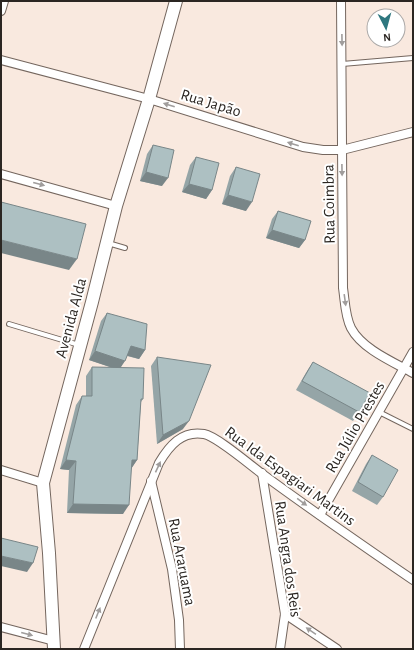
<svg xmlns="http://www.w3.org/2000/svg" width="414" height="650" viewBox="0 0 414 650" font-family="'Alegreya Sans',sans-serif">
  <style>
    .lines { fill: none; stroke-linecap: round; stroke-linejoin: round }
    .lane-casing { stroke: #74665e; stroke-width: 6 }
    .street-casing { stroke: #74665e; stroke-width: 10 }
    .secondary-casing { stroke: #74665e; stroke-width: 14 }
    .lane { stroke: #fff; stroke-width: 4 }
    .street { stroke: #fff; stroke-width: 8 }
    .secondary { stroke: #fff; stroke-width: 12 }
    .wall { fill: #95a5a7 }
    .shaded-wall { fill: #798688 }
    .building { fill: #adc0c2; stroke: #798688 }
    .oneway { fill: #a09d9c }
    .labels { text-anchor: middle; dominant-baseline: central; stroke-width: 4; stroke-linejoin: round; paint-order: stroke }
    .street-label { font-size: 16px; fill: #2b2622; stroke: #fff }
  </style>
  <rect width="100%" height="100%" fill="#f9e9df"/>
  <g class="lines">
    <defs>
      <g id="lane">
        <path d="M342,64L413,58"/>
        <path d="M108,243L125,248"/>
        <path d="M9,324L79,345"/>
        <path d="M379,412L413,429"/>
      </g>
      <g id="street">
        <path d="M341,1L343,288C345,301 345,316 351,328C362,349 393,362 413,373"/>
        <path d="M1,11L4,1"/>
        <path d="M1,60L149,99L303,147L323,150H342L413,132"/>
        <path d="M1,174L116,206"/>
        <path d="M1,470L43,483"/>
        <path d="M262,473L285,614L280,649"/>
        <path d="M151,481L172,569L179,620L180,649"/>
        <path d="M320,515L413,352"/>
        <path d="M285,614L337,649"/>
        <path d="M1,627L54,641"/>
        <path d="M84,649L159,463C169,446 182,430 204,434C216,436 249,464 261,473C311,510 362,545 413,580"/>
      </g>
      <path id="secondary" d="M54,649L49,553L43,483L92,302L116,206L149,99L176,1"/>
    </defs>
    <!-- lane casing -->
    <use href="#lane" class="lane-casing"/>
    <!-- street casing -->
    <use href="#street" class="street-casing"/>
    <!-- secondary casing -->
    <use href="#secondary" class="secondary-casing"/>
    <!-- lane -->
    <use href="#lane" class="lane"/>
    <!-- street -->
    <use href="#street" class="street"/>
    <!-- secondary -->
    <use href="#secondary" class="secondary"/>
  </g>
  <!-- wall -->
  <g class="wall">
    <path d="M153,145L162,186L140,181L147,154Z"/>
    <path d="M196,157L212,190L206,199L182,192L190,165Z"/>
    <path d="M236,167L246,211L222,204L230,176Z"/>
    <path d="M278,211L305,240L299,248L266,238L272,219Z"/>
    <path d="M107,313L145,350L139,359L127,356L120,368L143,399L141,402L137,460L131,469L123,514L67,513L69,470L60,469L76,405L82,396H86V376L92,367L113,368L89,360L101,321Z"/>
    <path d="M157,357L183,429L157,444L151,366Z"/>
    <path d="M313,362L359,412L353,421L296,390L307,371Z"/>
    <path d="M372,455L383,497L377,505L352,491L366,464Z"/>
  </g>
  <!-- shaded-wall -->
  <g class="shaded-wall">
    <path d="M146,172L168,178L162,186L140,181Z"/>
    <path d="M189,184L212,190L206,199L182,192Z"/>
    <path d="M228,195L252,202L246,211L222,204Z"/>
    <path d="M272,230L305,240L299,248L266,238Z"/>
    <path d="M1,240L77,259L69,270L1,253Z"/>
    <path d="M131,346L145,350L139,359L125,355Z"/>
    <path d="M95,351L125,361L119,370L89,360Z"/>
    <path d="M189,421L183,429L157,444L163,435Z"/>
    <path d="M66,460L76,461L69,470L60,469Z"/>
    <path d="M132,460H137L131,469Z"/>
    <path d="M73,504L129,505L123,514L67,513Z"/>
    <path d="M1,556L33,563L27,572L1,566Z"/>
  </g>
  <!-- building -->
  <g class="building">
    <path d="M153,145L174,150L168,178L146,172Z"/>
    <path d="M196,157L219,163L212,190L189,184Z"/>
    <path d="M236,167L260,174L252,202L228,195Z"/>
    <path d="M1,202L86,224L77,259L1,240Z"/>
    <path d="M278,211L311,221L305,240L272,230Z"/>
    <path d="M107,313L147,324L145,350L131,346L125,361L95,351Z"/>
    <path d="M157,357L211,365L189,421L163,435Z"/>
    <path d="M313,362L370,393L359,412L302,381Z"/>
    <path d="M92,367L144,368L143,399H141L137,460H132L129,505L73,504L76,461L66,460L82,396H92Z"/>
    <path d="M372,455L398,470L383,497L358,482Z"/>
    <path d="M1,538L38,547L33,563L1,556Z"/>
  </g>
  <!-- one-way arrows -->
  <defs><path id="oneway-solid" d="M-6-.8H1V-3.2L6.5 0L1 3.2V.8H-6Z"/></defs>
  <g class="oneway">
    <use href="#oneway-solid" transform="translate(342 40) rotate(89)"/>
    <use href="#oneway-solid" transform="translate(169 105) rotate(-163)"/>
    <use href="#oneway-solid" transform="translate(293 144) rotate(-163)"/>
    <use href="#oneway-solid" transform="translate(342 170) rotate(89)"/>
    <use href="#oneway-solid" transform="translate(39 184) rotate(15)"/>
    <use href="#oneway-solid" transform="translate(345 300) rotate(82)"/>
    <use href="#oneway-solid" transform="translate(158 467) rotate(-65)"/>
    <use href="#oneway-solid" transform="translate(302 502) rotate(36)"/>
    <use href="#oneway-solid" transform="translate(98 613) rotate(-68)"/>
    <use href="#oneway-solid" transform="translate(311 631) rotate(-146)"/>
    <use href="#oneway-solid" transform="translate(27 634) rotate(15)"/>
  </g>
  <g class="labels">
    <!-- street labels -->
    <g class="street-label">
      <text transform="translate(211 103) rotate(17)">Rua Japão</text>
      <text transform="translate(329 204) rotate(-91)">Rua Coimbra</text>
      <text transform="translate(71 318) rotate(-75)">Avenida Alda</text>
      <text transform="translate(355 427) rotate(-60)">Rua Júlio Prestes</text>
      <text transform="translate(290 476) rotate(36)">Rua Ida Espagiari Martins</text>
      <text transform="translate(288 559) rotate(82)">Rua Angra dos Reis</text>
      <text transform="translate(182 562) rotate(79)">Rua Araruama</text>
    </g>
  </g>
  <!-- border -->
  <rect width="414" height="650" fill="none" stroke="#2b2622" stroke-width="4"/>
  <!-- north arrow -->
  <g transform="translate(386 28) rotate(174)"><circle r="19" fill="#ffffff" stroke="#aaa8a7"/>
  <path d="M0-3L7 15L0 10L-7 15Z" fill="#2e777f"/>
  <text y="-6" font-size="11" font-weight="bold" text-anchor="middle" fill="#2b2622">N</text>
  </g>
</svg>
